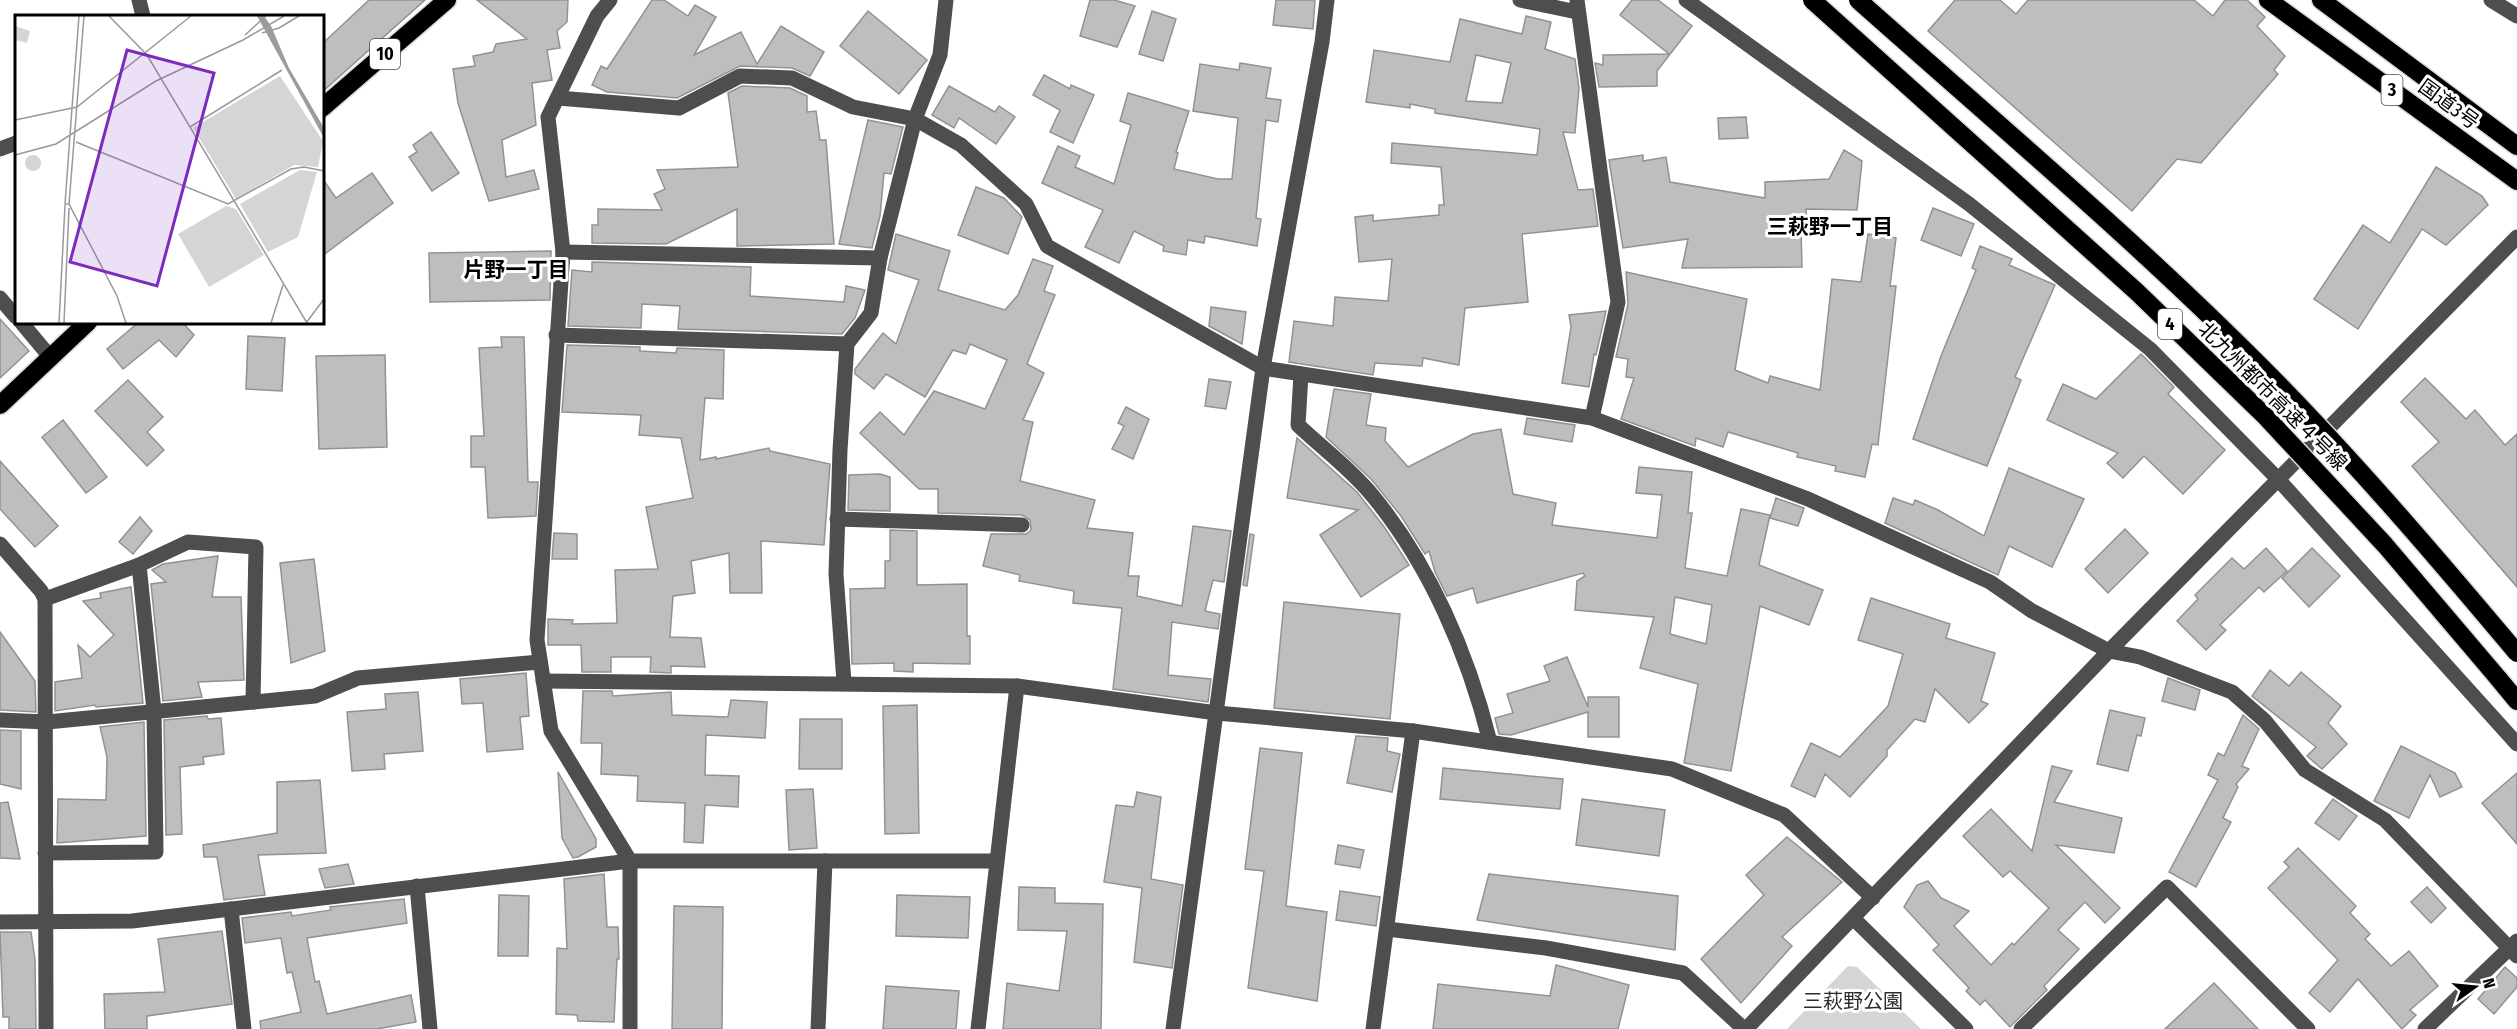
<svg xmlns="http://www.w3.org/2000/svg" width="2517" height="1029" viewBox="0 0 2517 1029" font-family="'Fira Sans Condensed','Noto Sans JP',sans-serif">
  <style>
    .green { fill: #d5d5d5 }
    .building { fill: #bebebe; stroke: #929292; stroke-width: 1.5; fill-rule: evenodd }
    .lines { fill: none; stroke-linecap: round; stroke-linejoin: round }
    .highway-casing { stroke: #dbdbdb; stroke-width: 21 }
    .minor { stroke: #4e4e4e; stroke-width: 15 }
    .highway { stroke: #000; stroke-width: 18 }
    .highway-bridge-casing { stroke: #dbdbdb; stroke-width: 21; stroke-linecap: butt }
    .highway-bridge { stroke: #000; stroke-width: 18 }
    .labels { text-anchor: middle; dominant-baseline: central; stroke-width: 6; stroke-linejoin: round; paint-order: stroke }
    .shield { fill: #fff; stroke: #4c4c4c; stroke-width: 1.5 }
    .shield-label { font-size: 18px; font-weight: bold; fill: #000 }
    .street-label { font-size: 20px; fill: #000; stroke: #fff }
    .park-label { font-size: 20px; fill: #2c2c2c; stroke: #fff }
    .neighbourhood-label { font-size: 21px; font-weight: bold; fill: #000; stroke: #fff }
    .inset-road { fill: none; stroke: #999; stroke-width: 1.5 }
    .view { fill: #7b2cbf; fill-opacity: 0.15; stroke: #7b2cbf; stroke-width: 3 }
    .inset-edge { fill: none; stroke: #000; stroke-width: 3 }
  </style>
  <rect width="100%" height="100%" fill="#fff"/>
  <!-- green -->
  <path class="green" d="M1848,966L1857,967L1921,1029H1787Z"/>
  <!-- building -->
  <g class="building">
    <path d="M369,0H425L322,92V44Z"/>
    <path d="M477,0H568L567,22L557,31L560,48L547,50L552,80L532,83L536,125L502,140L506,177L534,170L539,189L489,201L458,103L453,69L475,66L473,56L493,52L496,44L527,39Z"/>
    <path d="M652,0H664L688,16L695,5L716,17L694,55L741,32L757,64L781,26L824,52L810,76L792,68L740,66L677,98L607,92L592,85L601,66L607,69Z"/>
    <path d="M1090,0H1114L1135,6L1117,47L1080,36Z"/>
    <path d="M1276,0H1315L1313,29L1273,25Z"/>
    <path d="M1632,0H1658L1692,26L1657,71V86L1599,87L1595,63L1603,65V55L1669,54L1620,15Z"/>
    <path d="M1955,0H2000L2016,14L2028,0H2194L2213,16L2225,0H2247L2265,17L2257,26L2285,56L2274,70L2278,74L2201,163L2177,159L2132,211L1928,31Z"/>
    <path d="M868,11L927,60L899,94L840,46Z"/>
    <path d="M1152,11L1176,19L1163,61L1139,54Z"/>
    <path d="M1526,16L1551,22L1545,49L1575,59L1579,88L1575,133L1563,132L1578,190L1593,189L1598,226L1522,234L1528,302L1465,308L1459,365L1423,358L1422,366L1375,363L1373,375L1289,362L1294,321L1333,326L1335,297L1388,301L1392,259L1359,262L1355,217L1373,215V221L1439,215V205H1444L1441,167L1391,163L1392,143L1537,155L1540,129L1435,113V109L1410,104V108L1366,102L1374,50L1450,62L1460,19L1522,34ZM1476,55L1511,63L1502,103L1466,101Z"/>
    <path d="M1240,63L1271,68L1266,98L1281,100L1278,122L1266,120L1256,218L1261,219L1257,246L1205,236L1204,243L1188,240L1186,255L1163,251L1164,246L1134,231L1119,263L1085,247L1103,210L1042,183L1058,146L1080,156L1075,167L1114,184L1131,125L1120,121L1128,93L1189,111L1176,152L1178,153L1174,169L1218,179H1232L1238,118L1193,111L1200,64L1239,70Z"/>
    <path d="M1044,75L1070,89L1071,85L1094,95L1073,143L1050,132L1060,110L1033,95Z"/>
    <path d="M742,86L790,88L807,96V112L816,111L820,140H826L834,244L737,246V209L666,244L592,243V225H598V209L662,210L654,194L665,189L657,170L738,167L728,93Z"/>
    <path d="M949,86L995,112L999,106L1015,117L996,144L959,118L954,128L932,115Z"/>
    <path d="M1746,117L1748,138L1719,139L1718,118Z"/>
    <path d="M868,120L903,127L891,174L884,173L880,216L872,248L839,244Z"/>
    <path d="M431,132L459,173L432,191L409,157L417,152L413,145Z"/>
    <path d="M1844,150L1862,161L1857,210L1806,209L1807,229H1801L1802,267L1682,268L1688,239L1623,248L1609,160L1643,155V161L1666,157L1670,182L1765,198V182L1829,179Z"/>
    <path d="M2436,167L2482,196L2488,205L2446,245L2422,229L2358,329L2314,299L2363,225L2390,243Z"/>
    <path d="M372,173L393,203L322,256V178L336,198Z"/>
    <path d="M976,187L1004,198L1022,217L1008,254L958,235Z"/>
    <path d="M1933,208L1974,224L1961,256L1921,240Z"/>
    <path d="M896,234L950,251L938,290L1005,310L1018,295L1033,259L1053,266L1044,291L1055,295L1027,364L1044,373L1023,420L1033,422L1020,481L1095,500L1087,528L1133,533L1128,576H1139L1137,596L1182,606L1193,526L1231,531L1224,582L1213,580L1205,611L1220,614L1218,629L1172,622L1168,675L1211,679L1208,702L1113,689L1122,608L1073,603L1074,591L1019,581L1020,575L983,566L991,534H1026L1031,530L1030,520L1022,515L938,513V489H919L860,433L880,412L904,435L934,391L985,409L1007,360L970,344L966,354L953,350L925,397L886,374L874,389L855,374V369L883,333L896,344L919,280L888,270Z"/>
    <path d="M1868,234L1896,238L1890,286H1896L1878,445L1872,444L1865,477L1835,471L1836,466L1797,457L1798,453L1728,432L1723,447L1696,438L1695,446L1621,419L1634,378L1626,377L1628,359L1616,357L1628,304L1626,272L1747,299L1735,370L1768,383L1770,376L1820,390L1832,279L1861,282Z"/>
    <path d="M1980,246L2012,259L2009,265L2055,285L2015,377L2021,380L1987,466L1913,439L1941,356L1976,270L1972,268Z"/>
    <path d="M551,251L550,300L430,302L429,253Z"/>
    <path d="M592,262L751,267L750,296L844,302L846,286L865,290L855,318L842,334L678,329L680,306L642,304L641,328L568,326L572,270L592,272Z"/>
    <path d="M1211,307L1246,312L1242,344L1209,326Z"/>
    <path d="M1606,311L1596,355L1594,354L1589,387L1562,383L1571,327L1569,315Z"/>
    <path d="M0,319L29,351L0,378Z"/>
    <path d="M139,322H182L194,335L176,357L159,340L123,369L107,349Z"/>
    <path d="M248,336L285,338L282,391L246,389Z"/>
    <path d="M501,337H524L528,482H538L536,516L488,518L485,467H471V436H484L479,348L502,347Z"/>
    <path d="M567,345L640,347V351L676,353L677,348L724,350L723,399L705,398L700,460L716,457V459L769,448L770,451L830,464L824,545L761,541L762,593H730L729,553L691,561L695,593L673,596L670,637L701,638L705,667L671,666V673L650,672L651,657H611V672H582L581,645H548V619L573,620L572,624L617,623L615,570L658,569L646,507L693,498L681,438L639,435L641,415L562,412Z"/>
    <path d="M2141,354L2174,387L2168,394L2225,450L2183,494L2144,456L2123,478L2107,463L2118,453L2047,420L2063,384L2096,399Z"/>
    <path d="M385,355L387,447L319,449L316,356Z"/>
    <path d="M2425,378L2466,419L2475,410L2505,445L2517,434V587L2412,466L2439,442L2401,402Z"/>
    <path d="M1209,379L1231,382L1226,409L1205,406Z"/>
    <path d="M128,380L163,417L147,432L164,450L147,466L95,411Z"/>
    <path d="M1334,389L1371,394L1366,425L1386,428L1385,441L1408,467L1473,434L1501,429L1513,494L1556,503L1552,525L1657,538L1662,495L1636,493L1639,467L1692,472L1688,513H1692L1685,568L1727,576L1741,509L1770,515L1759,565L1823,590L1809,625L1760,606L1731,771L1684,763L1698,684L1640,668L1654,617L1575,610L1577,581L1585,576L1583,573L1477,603L1473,588L1447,596L1435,572L1429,551L1425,554L1401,516L1371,479L1326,437ZM1675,597L1712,605L1706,644L1670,634Z"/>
    <path d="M1126,407L1149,419L1133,459L1112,449L1124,426L1118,423Z"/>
    <path d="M1527,418L1575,425L1572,442L1524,434Z"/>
    <path d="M63,420L107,477L86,493L42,437Z"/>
    <path d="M1297,438L1357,492L1385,528L1409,565L1361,597L1320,535L1358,510L1287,498Z"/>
    <path d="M0,461L58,526L35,547L0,509Z"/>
    <path d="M2009,468L2084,499L2052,567L2009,546L1998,575L1885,523L1893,498L1913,505L1915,500L1938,510L1984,536Z"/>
    <path d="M880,474L890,477V511L848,510L849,475Z"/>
    <path d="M1776,498L1804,508L1798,526L1770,518Z"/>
    <path d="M140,517L152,531L133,554L119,542Z"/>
    <path d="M2125,529L2148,553L2108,593L2085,569Z"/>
    <path d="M890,530L917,531V585L967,584V636H970V664L913,663V672L894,671V663L852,664L850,589L885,588V561H890Z"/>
    <path d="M554,533L577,534V559H552Z"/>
    <path d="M1250,534L1254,535L1247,586L1243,585Z"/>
    <path d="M2266,548L2287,571L2264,592L2259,587L2220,625L2226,630L2206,650L2177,621L2198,599L2195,595L2232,558L2244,569Z"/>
    <path d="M2312,548L2340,576L2309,607L2282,578Z"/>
    <path d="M218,556L212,597H241L244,680L198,682L202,697L163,701L151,584L166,582L152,570L163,564Z"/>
    <path d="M314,559L325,651L291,663L280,563Z"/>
    <path d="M131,587L143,703L96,707L95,705L55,711V682L82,678L78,645L90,657L114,635L83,601L101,598L100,593Z"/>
    <path d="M1871,598L1950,624L1946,638L1995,653L1981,701L1988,704L1969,723L1935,689L1925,722L1915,719L1887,750V756L1850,797L1825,774L1815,797L1791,786L1811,743L1840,757L1888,706L1903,654L1858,640Z"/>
    <path d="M1284,602L1400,614L1390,719L1274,708Z"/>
    <path d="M0,632L35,681L36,712L0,710Z"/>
    <path d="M1567,657L1588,707V697H1619V737H1588V712L1511,735L1499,734L1495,718L1513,713L1507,694L1550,681L1544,666Z"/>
    <path d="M2270,670L2289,686L2301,672L2341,706L2328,723L2347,744L2322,769L2307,756L2316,747L2252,696Z"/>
    <path d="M526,673L529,716L520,717L523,749L487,752L483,703L462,704L460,679Z"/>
    <path d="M2168,678L2200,690L2195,710L2162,701Z"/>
    <path d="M583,691H612L613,696L671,692L672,715L728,717L731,700L767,702L765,738L706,735L705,775L739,776L738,807L705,805L703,843L684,842L685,803L637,801L638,776L601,774L602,743H581Z"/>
    <path d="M418,692L423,751L384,754L385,769L352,771L347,712L386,709L385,694Z"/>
    <path d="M917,705L919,833L885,834L883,706Z"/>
    <path d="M2110,710L2145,718L2141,736L2137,735L2128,771L2097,764Z"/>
    <path d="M2243,715L2259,729L2242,766L2249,769L2236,784L2238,787L2223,818L2231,822L2196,887L2169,872L2218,780L2208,775L2218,753L2224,756Z"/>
    <path d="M207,716L208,719L221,718L224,754L203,757L204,764L180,767L182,834L166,835L164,720Z"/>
    <path d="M800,719H842V769H799Z"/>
    <path d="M144,722L146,836L57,843L58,799L106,800L107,757L100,727Z"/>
    <path d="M0,730L21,731V789L0,784Z"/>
    <path d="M1356,736L1388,738L1387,751L1400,754L1392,792L1347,783Z"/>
    <path d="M2401,746L2455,773L2462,787L2440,797L2430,775L2409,818L2374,801Z"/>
    <path d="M1260,748L1302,753L1286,906L1327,912L1317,1001L1248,988L1264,871L1245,869Z"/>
    <path d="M2052,766L2072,771L2054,802L2122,818L2114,853L2056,845L2120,908L2105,923L2085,902L2058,930L2079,949L2044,986L2047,990L2010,1027L1985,1000L1980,1005L1966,991L1969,988L1933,950L1939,945L1904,907L1917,885L1928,881L1941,898L1969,911L1954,926L1991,965L2012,943L2014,945L2049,908L2010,871L2003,877L1963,836L1991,809L2032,851Z"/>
    <path d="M1443,768L1563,779L1560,809L1440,799Z"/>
    <path d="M558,772L596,839V847L578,857L573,858L562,838Z"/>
    <path d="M2517,773V844L2482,803Z"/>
    <path d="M320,780L326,853L258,855L265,895L224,900L217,857H204L203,845L277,833V782Z"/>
    <path d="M813,789L817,848L789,850L786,790Z"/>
    <path d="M1137,792L1161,797L1151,879L1183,885L1172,968L1134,962L1142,888L1104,882L1116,805L1134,807Z"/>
    <path d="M1582,799L1665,810L1659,856L1576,845Z"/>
    <path d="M2333,799L2357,816L2339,840L2315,823Z"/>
    <path d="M8,802L20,859L0,858V803Z"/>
    <path d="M1787,837L1842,882L1782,937L1792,946L1741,1003L1701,959L1764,895L1746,875Z"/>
    <path d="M1338,845L1364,850L1360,868L1335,864Z"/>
    <path d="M2298,848L2356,906L2350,913L2370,934L2365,939L2391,966L2409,951L2438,986L2410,1010L2416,1015L2402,1029L2358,979L2330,1012L2309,993L2338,960L2268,888L2289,867L2284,862Z"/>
    <path d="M348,864L354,884L325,888L319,869Z"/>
    <path d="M604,874L607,927H618L619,959H617L614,1022L578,1021L577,1015L556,1014L557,948L567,949L564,879Z"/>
    <path d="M1489,874L1678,896L1675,950L1477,920Z"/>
    <path d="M1019,887L1055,888V903L1103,904L1101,1029H1003L1007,983L1059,991L1067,931L1018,930Z"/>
    <path d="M2427,887L2446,908L2431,923L2411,902Z"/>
    <path d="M1340,891L1380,897L1376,926L1336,920Z"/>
    <path d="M499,895L529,896L528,956H498Z"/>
    <path d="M897,895L970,897L968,938L896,936Z"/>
    <path d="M404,899L407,923L307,938L315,982L319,981L327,1014L411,995L416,1022L377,1029H261L260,1021L301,1012L292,972L287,973L281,938L245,943L242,918L291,912L292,916L331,910L330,907Z"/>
    <path d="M674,906L723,907L722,1029H672Z"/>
    <path d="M222,931L232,1004L147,1016V1029H105L104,994L165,992L158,939Z"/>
    <path d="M0,932H31L35,960L36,1029H9V1017H3Z"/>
    <path d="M1556,965L1629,985L1618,1029H1433L1438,984L1550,996Z"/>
    <path d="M2505,967L2517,978V987L2494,1014L2478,999Z"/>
    <path d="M2214,983L2258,1029H2165Z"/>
    <path d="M886,986L959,991L956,1029H883Z"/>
  </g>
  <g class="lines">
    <defs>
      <g id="highway">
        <path d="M2268,0L2517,181"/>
        <path d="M2321,0L2517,146"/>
        <path d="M322,108L447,0"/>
        <path d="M0,405L88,322"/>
        <path d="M2498,678L2517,701"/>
      </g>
    </defs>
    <!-- highway casing -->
    <use href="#highway" class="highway-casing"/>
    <!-- minor -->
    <g class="minor">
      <path d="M139,0L143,16"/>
      <path d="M610,0L597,16L548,117L563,252L537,640L551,731L630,861V1029"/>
      <path d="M1520,0L1577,12"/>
      <path d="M1577,0L1618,302L1592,418"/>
      <path d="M1686,0L1969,204L2150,349L2277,478L2517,744"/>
      <path d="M2491,0L2517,16"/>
      <path d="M558,98L679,108L740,76L792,78L853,107L915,119L961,145L1026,204L1047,246L1263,368L1592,418L1808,499L1990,582L2032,611L2109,651L2140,657L2232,692L2265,721L2305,770L2385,820L2517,956"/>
      <path d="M0,149L16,143"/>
      <path d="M563,252L880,258"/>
      <path d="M0,298L16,317"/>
      <path d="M21,322L51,358"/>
      <path d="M556,335L847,344"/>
      <path d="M1301,374L1298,425C1322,448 1351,469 1372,495C1430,565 1468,654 1490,742"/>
      <path d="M837,519L1022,525"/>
      <path d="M0,544L41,591L45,599L46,1029"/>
      <path d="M139,565L188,542L256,547L253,702"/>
      <path d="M45,599L139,565L154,711L156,852L45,853"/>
      <path d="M543,681L1017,686L1217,713L1413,731L1672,769L1784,815L1873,898"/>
      <path d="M844,682L836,574L840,450L847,344L871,313L880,258L915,119L940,55L946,0"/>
      <path d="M0,720L47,722L315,696L358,678L540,662"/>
      <path d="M417,886L430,1029"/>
      <path d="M231,909L244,1029"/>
      <path d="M1854,919L1966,1029"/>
      <path d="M0,922L132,921L630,861H995"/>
      <path d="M1387,929L1546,948L1683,973L1744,1029"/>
      <path d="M818,1029L825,861"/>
      <path d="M978,1029L1017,686"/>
      <path d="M1173,1029L1263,368L1322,42L1327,0"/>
      <path d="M1373,1029L1413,731"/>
      <path d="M1746,1029L2109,651L2517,237"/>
      <path d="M2021,1029L2167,887L2308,1029"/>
      <path d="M2425,1029L2517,941"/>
    </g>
    <!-- highway -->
    <use href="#highway" class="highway"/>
    <defs>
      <g id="highway-bridge">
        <path d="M1812,0L2137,292L2266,417L2385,545L2498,678"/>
        <path d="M1858,0C2003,129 2153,255 2288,394C2368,477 2443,565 2517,653"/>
      </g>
    </defs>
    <!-- highway-bridge casing -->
    <use href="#highway-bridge" class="highway-bridge-casing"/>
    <!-- highway-bridge -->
    <use href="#highway-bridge" class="highway-bridge"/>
  </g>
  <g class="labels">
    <!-- shield labels -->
    <g class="shield">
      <rect x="370" y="39" width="30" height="30" rx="4.5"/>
      <rect x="2381.5" y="75" width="21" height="30" rx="4.5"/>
      <rect x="2158" y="309" width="24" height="30" rx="4.5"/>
    </g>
    <g class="shield-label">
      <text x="385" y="54">10</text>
      <text x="2392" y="90">3</text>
      <text x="2170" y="324">4</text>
    </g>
    <!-- street labels -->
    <g class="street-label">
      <text transform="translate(2449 104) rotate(36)">国道3号</text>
      <text transform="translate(2273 396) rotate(45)">北九州都市高速４号線</text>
    </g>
    <!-- park labels -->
    <g class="park-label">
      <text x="1853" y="1001">三萩野公園</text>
    </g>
    <!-- neighbourhood labels -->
    <g class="neighbourhood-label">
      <text x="1830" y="227">三萩野一丁目</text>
      <text x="516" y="270">片野一丁目</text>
    </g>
  </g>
  <!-- overview -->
  <g transform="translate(15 15)">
    <rect width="309" height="309" fill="#fff"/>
    <path d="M0,11L15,16L12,28L0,25ZM265,61L308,126L303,152L279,150L221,184L178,113ZM10 148a8 8 0 1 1 16 0a8 8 0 1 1-16 0ZM285,155L302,157L283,222L253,237L225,189ZM211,191L221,194L249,240L194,272L163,219Z" fill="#d5d5d5"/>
    <path d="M242,1H249L256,11L274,53L309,113V123Z" fill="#9c9c9c"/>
    <path class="inset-road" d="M94,1L132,40L292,308M247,18L264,13L284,1M230,20L251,1M62,89L69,1M62,89L54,189L102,281L111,308M57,93L64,1M0,105L62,92L176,1M175,112L267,55M61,127L213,189L276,154L289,152L309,156M0,140L41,129L141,66L228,25L269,1M54,189H50L57,93M44,308L50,190M49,308L54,193M256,308L268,270M291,308L309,284"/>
    <path class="view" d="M112,35L199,58L142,271L55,247Z"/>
    <rect width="309" height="309" class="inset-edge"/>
  </g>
  <!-- north arrow -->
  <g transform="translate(2475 987) rotate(75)" stroke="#ffffff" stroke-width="4.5" paint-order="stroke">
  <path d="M0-4.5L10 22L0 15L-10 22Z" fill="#000000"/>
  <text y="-9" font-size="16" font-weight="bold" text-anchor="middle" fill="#000000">N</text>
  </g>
</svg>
